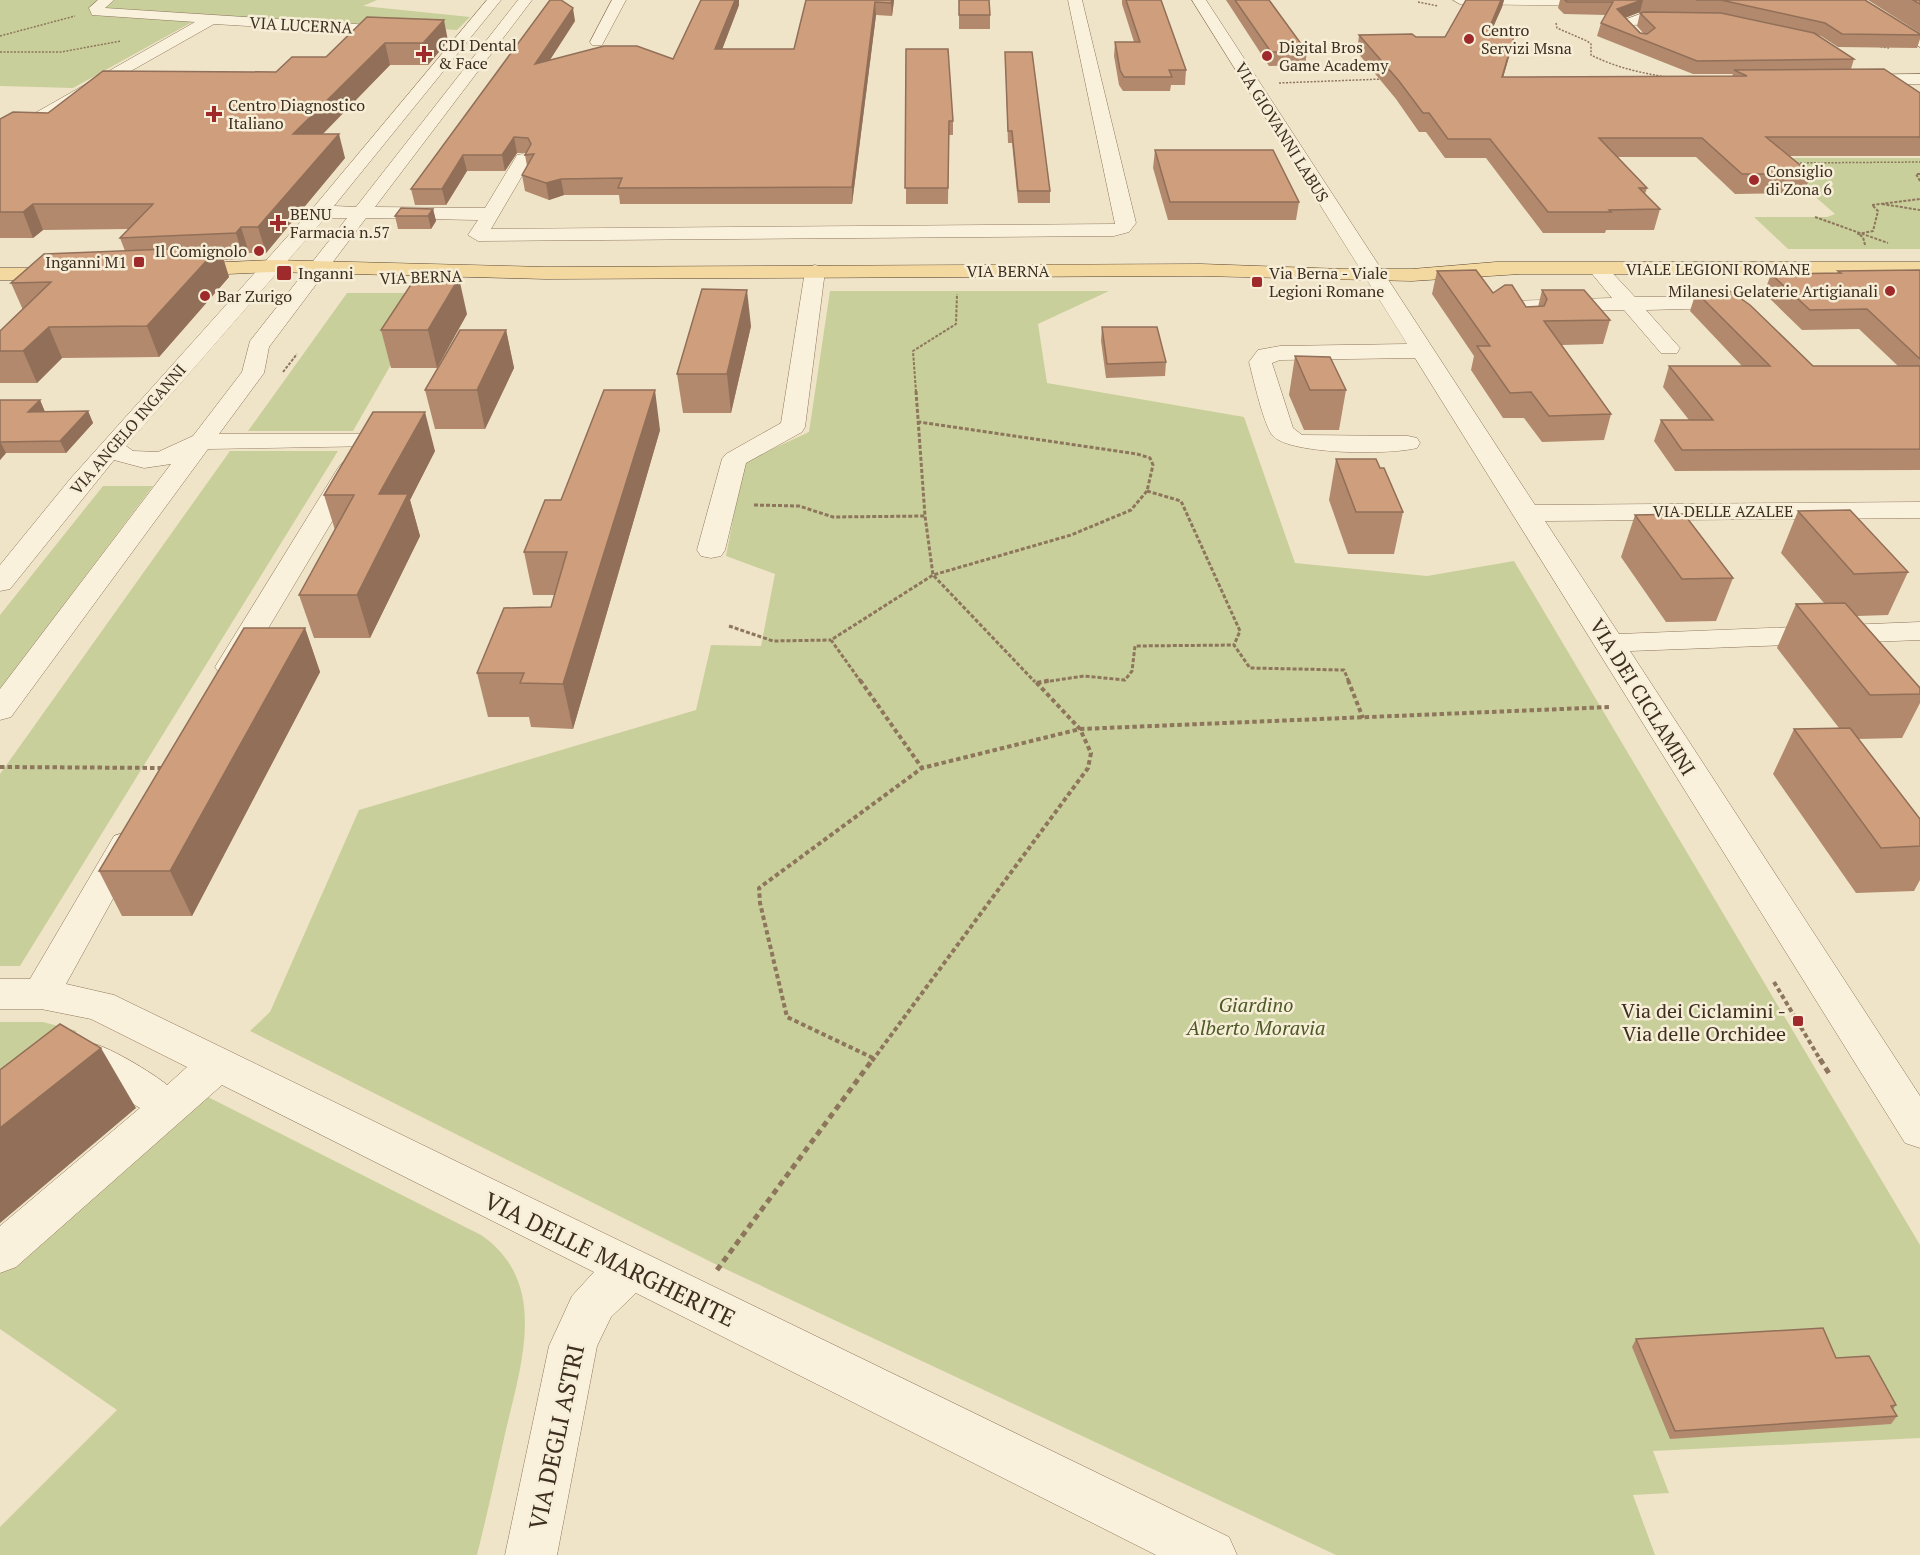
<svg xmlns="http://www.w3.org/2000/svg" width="1920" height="1555" viewBox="0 0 1920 1555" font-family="'PT Serif',serif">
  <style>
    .green { fill: #c9cf9b }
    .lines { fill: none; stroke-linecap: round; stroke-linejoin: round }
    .minor-casing { stroke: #8d765c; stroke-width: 1 }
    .major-casing { stroke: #5b4430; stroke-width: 1 }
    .path-far4 { stroke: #8d765c; stroke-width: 1.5; stroke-dasharray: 2 1.5; stroke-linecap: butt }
    .path-far3 { stroke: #8d765c; stroke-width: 2; stroke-dasharray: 3 1.5; stroke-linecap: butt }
    .path-far2 { stroke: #8d765c; stroke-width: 3; stroke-dasharray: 4 2; stroke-linecap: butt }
    .path-far1 { stroke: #8d765c; stroke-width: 4; stroke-dasharray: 4.5 3; stroke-linecap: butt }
    .path { stroke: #8d765c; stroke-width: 5; stroke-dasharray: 6 4.5; stroke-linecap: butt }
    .minor { fill: #faf1dc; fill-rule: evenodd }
    .major { fill: #f3d9a0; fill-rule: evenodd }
    .wall { fill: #b2896c; fill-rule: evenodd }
    .shaded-wall { fill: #916f58 }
    .building { fill: #cf9f7d; stroke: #916f58; stroke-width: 1.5 }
    .poi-dot { fill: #9e2a2b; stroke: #f7eed8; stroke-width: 2 }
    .labels { text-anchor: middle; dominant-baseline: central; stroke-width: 5; stroke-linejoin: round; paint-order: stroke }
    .far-street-label { font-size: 16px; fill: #3d2e20; stroke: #f7eed8 }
    .far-poi-label { font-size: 16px; fill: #3d2e20; stroke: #f7eed8; text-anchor: start }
    .street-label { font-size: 20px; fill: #3d2e20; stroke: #f7eed8 }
    .park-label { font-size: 20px; font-style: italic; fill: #4d5a26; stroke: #f7eed8 }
    .poi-label { font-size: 20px; fill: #3d2e20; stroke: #f7eed8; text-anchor: end }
    .near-street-label { font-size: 24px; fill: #3d2e20; stroke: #f7eed8 }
  </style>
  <rect width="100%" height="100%" fill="#f0e4c8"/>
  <!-- green -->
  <g class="green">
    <path d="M0,0H377L363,6L470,17L457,30L205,15L73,88L0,86Z"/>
    <path d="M1782,158H1920V249H1788L1754,217H1827L1835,214L1779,165Z"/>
    <path d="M830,291H1109L1038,324L1047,383L1244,417L1295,563L1427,576L1514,561L1920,1245V1438L1653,1451L1669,1493L1633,1495L1655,1555H1336L719,1266L250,1031L270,1012L359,810L696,710L711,645L761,646L775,574L726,556L744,462L809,432Z"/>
    <path d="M347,293H432L353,431H248Z"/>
    <path d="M230,451H338L20,966H0V774Z"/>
    <path d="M103,486H153L0,690V615Z"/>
    <path d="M0,1022H43L77,1031L51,1051L0,1110Z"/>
    <path d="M202,1094L481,1235C551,1283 520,1367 505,1434C496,1474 487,1515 477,1555H0V1527L117,1410L0,1329V1270Z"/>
  </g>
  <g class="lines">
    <defs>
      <g id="minor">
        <path d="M98,0H114L105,8L401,27L408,31L401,35L214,24L0,145V133L195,22L92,15L89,8Z"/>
        <path d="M487,0H501L334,206L356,207L518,0H532L375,207L485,208L517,155L523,154L532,159L491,229L1115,224L1068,0H1082L1136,223L1129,232L1114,236L478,241L468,235L478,220L366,218L269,347L264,373L219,434H367L376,436L379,441L376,446L208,449L11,717L0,720V689L171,464L144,468L114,460L10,589L0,591V565L71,478L313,208ZM325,218H347L250,341L242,372L193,436L158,452L133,451L126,446Z"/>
        <path d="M612,0H626L602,45H592L590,42Z"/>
        <path d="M1192,0H1206L1535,505L1920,502V518L1545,521L1619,634L1920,622V640L1630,651L1920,1096V1148L1905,1143L1415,358L1280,360L1272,363L1293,428L1302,435L1408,436L1417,438L1420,443L1417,448C1391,455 1291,455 1273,436C1264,427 1253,377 1249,362L1258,350L1280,346L1407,344Z"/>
        <path d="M1453,0H1608L1610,2L1603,6L1460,4Z"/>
        <path d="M1848,0H1864L1920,36V47Z"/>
        <path d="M1640,14H1684L1691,18L1684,22L1633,25L1649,41L1642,45L1637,44L1616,23Z"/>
        <path d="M1920,74V84L1856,85L1848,80L1856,75Z"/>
        <path d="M1598,263L1605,265L1635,297L1729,296L1736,298L1746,307L1743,312L1735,313L1724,308L1646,310L1680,348L1677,353H1661L1624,310L1532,312L1539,324L1536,329H1520L1507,306L1510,301L1612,298L1588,269L1591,265Z"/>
        <path d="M815,265L822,267L825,271L805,427L802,432L746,463L725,550L721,556L711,558L701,556L697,550L722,459L726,454L781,423L805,271L808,267Z"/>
        <path d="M351,460L360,463L364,468L245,667L241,673L230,676L219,673L215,667L338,468L342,463Z"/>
        <path d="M126,832L138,836L143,844L66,984L114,995L1229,1537L1237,1555H1156L636,1293L611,1317L597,1346L557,1555H505L549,1346L572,1296L594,1272L222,1085L16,1267L0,1273V1226L140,1108L90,1078L79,1082L65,1077L59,1066C65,1054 73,1045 87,1043C101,1041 156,1075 167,1085L187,1067L91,1019L41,1009H0V979H30L114,836Z"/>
      </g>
      <g id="major">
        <path d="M273,260L546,267L1201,264L1343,269H1412L1496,262H1920V274H1520L1412,281L1201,276L546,279L273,272L182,276L175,274L172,270L175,266L182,264Z"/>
        <path d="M0,268H65L72,270L75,274L72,278L65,280H0Z"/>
      </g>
    </defs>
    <!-- minor casing -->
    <use href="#minor" class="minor-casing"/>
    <!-- major casing -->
    <use href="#major" class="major-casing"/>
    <!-- path-far4 -->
    <g class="path-far4">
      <path d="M1418,2L1438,6"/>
      <path d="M1556,23L1557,28L1587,41L1591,44V55C1615,67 1640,73 1667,77"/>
      <path d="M0,36L75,16"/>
      <path d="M1870,45L1889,48"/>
      <path d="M0,52H61L121,41"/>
      <path d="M1279,83L1383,79"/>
      <path d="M1793,163L1920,162"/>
    </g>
    <!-- path-far3 -->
    <g class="path-far3">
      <path d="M1920,174H1916L1920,181"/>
      <path d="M1882,204L1920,210"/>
      <path d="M1815,217L1888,243"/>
      <path d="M1865,245L1863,237L1858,234L1873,231L1878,211L1872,205L1920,199"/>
      <path d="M283,372L297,354"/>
      <path d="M916,392L913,351L956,324L957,294"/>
    </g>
    <!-- path-far2 -->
    <g class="path-far2">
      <path d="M916,391L925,516L933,575L1035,682"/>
      <path d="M1147,491L1181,501L1240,631L1234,645L1250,668L1344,670L1349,682"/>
      <path d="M754,505L799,506L833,517L925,516"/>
      <path d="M729,626L773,641L831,640"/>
      <path d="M861,682L831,640L933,575L1071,535L1131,510L1147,491L1153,465L1150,458L1137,454L919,422"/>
      <path d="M1044,682L1084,676L1125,680L1132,671L1135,646L1234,645"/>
    </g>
    <!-- path-far1 -->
    <g class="path-far1">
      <path d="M860,680L922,768"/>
      <path d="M1348,680L1363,718"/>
      <path d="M1037,683L1051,680"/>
      <path d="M0,767L164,768"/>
      <path d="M1774,982L1821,1061"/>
      <path d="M873,1058L787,1017L760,903L759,888L922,768L1080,729L1610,707"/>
      <path d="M872,1061L1088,768L1091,753L1080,729L1034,680"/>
    </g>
    <!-- path -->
    <g class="path">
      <path d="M1820,1059L1830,1075"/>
      <path d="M717,1270L873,1059"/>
    </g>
    <!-- minor -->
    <use href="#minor" class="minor"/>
    <!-- major -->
    <use href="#major" class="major"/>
  </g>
  <!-- wall -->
  <g class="wall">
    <path d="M806,0H894L892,16L876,15L852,204H620L619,195H564L549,200L525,191L522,175L527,166L525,155L526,153H517L505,171H467L446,205H415L411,189L575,21L550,60L673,59L739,5L722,49H794Z"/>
    <path d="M959,0L990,15V29H959Z"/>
    <path d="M1122,0H1161L1186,70L1185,85H1171L1170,91H1123L1119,85L1114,56L1115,42H1134L1122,4Z"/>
    <path d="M1226,0H1269L1307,52L1305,65L1269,66Z"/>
    <path d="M1501,0H1504L1502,7L1492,29L1515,33L1511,50L1503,77L1732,76L1733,74H1693L1597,36L1601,23L1606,15L1564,14L1558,8L1560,0H1865L1920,34V39L1917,48L1838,47L1821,36L1816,35L1854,59L1851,69L1920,93V156H1790L1811,174L1804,193L1735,194L1696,157H1618L1647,188L1645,194L1660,209L1654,230H1606L1605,233H1543L1486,158H1445L1426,132H1419L1396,99L1357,52L1359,35L1416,37H1445ZM1640,12H1644L1640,13L1637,26L1644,34L1640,33L1625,18Z"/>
    <path d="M1868,0H1920V33Z"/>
    <path d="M367,17L448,41L428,65H390L323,134L345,158L266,253H249L244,259L224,260L229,277L159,357L62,358L37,383H0V331L23,310L11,283L125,251L120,238L129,229L43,230L33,238H0V119L48,113L276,72L326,57Z"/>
    <path d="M906,49L953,121V135H949L948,204H906Z"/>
    <path d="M1005,52L1050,191V203H1018L1012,143H1008Z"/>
    <path d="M1155,150L1299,202L1296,220H1168L1153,168Z"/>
    <path d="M433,209L436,221L431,229H398L395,216Z"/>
    <path d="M1920,270V470L1675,471L1654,441L1661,420H1689L1663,387L1669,366H1742L1690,311L1696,292L1813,366H1898L1859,329L1802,330L1764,293L1771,274L1837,273L1838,271Z"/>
    <path d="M1437,271L1493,293L1526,307H1538L1542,290L1610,320L1603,344L1562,345L1611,414L1604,440L1542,442L1524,418H1503L1471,370L1474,356L1432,294Z"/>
    <path d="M467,314L437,368H391L381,330Z"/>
    <path d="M751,326L731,413H683L677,374Z"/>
    <path d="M1102,327L1166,362L1165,376L1106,378L1101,341Z"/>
    <path d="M506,330L514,368L485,429H435L425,390Z"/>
    <path d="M1295,356L1346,390L1339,430H1304L1289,395Z"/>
    <path d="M0,400H40L45,412L88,411L93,423L66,453H6L0,460Z"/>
    <path d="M660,430L573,729L531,727L529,717H488L477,673L551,607L555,595H533L524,552L561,500Z"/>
    <path d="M435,451L410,500L420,536L370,638H314L299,595L335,530L324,495Z"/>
    <path d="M1336,459L1380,468L1403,512L1394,554H1348L1329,500Z"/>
    <path d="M1798,511L1908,572L1888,615L1857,616L1920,688V703L1902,738L1858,739L1920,819V880L1914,891L1856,893L1773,774L1794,729L1839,728L1777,648L1796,604L1824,603L1781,553Z"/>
    <path d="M1635,515L1733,578L1716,621L1666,622L1621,557Z"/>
    <path d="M305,628L320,672L192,916H122L99,871Z"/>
    <path d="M1636,1339L1836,1358L1896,1405L1893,1409L1897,1416L1891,1424L1670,1439L1632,1347Z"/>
  </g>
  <!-- shaded-wall -->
  <g class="shaded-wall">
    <path d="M735,0H739V5L717,63L715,49Z"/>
    <path d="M892,0H894L892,16L891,3Z"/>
    <path d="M1501,0H1504L1502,7L1485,46L1489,29Z"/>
    <path d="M1642,0H1643L1640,12L1614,22L1617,9Z"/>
    <path d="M875,2L876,15L852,204V187Z"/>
    <path d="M573,8L575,21L538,78L535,64Z"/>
    <path d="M444,20L448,41L428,65L423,43Z"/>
    <path d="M1515,33L1511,50L1498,95L1502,77Z"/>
    <path d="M385,43L390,65L299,158L293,134Z"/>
    <path d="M339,134L345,158L266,253L258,227Z"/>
    <path d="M514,137L517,153L505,171L502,155Z"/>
    <path d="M463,155L467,171L446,205L442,189Z"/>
    <path d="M561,179L564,195L549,200L546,183Z"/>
    <path d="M33,204L43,230L33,238L23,212Z"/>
    <path d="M433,209L436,221L431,229L428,216Z"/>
    <path d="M241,227L249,253L244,259L236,233Z"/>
    <path d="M219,247L229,277L159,357L147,326Z"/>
    <path d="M459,278L467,314L437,368L428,330Z"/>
    <path d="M747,290L751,326L731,413L727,374Z"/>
    <path d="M49,327L62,358L37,383L23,351Z"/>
    <path d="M506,330L514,368L485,429L477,390Z"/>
    <path d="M655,390L660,430L573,729L563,684Z"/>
    <path d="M40,400L45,412H28Z"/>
    <path d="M88,411L93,423L66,453L60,441Z"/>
    <path d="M425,412L435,451L410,500L420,536L370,638L357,595L379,494Z"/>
    <path d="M0,441L6,453L0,460Z"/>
    <path d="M305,628L320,672L192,916L170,871Z"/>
    <path d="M101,1048L136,1108L0,1223V1128Z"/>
  </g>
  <!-- building -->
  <g class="building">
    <path d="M550,0H561L573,8L535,64L604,46H637L673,59L701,0H735L715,49H794L806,0H892L891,3L875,2L852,187L618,188L622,178L561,179L546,183L522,175L534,154L525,155L531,144L528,138L514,137L502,155H463L442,189H411Z"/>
    <path d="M959,0H989L990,15H959Z"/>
    <path d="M1126,0H1161L1186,70H1169L1172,77H1124L1120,70L1115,42H1140Z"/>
    <path d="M1235,0H1269L1307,52H1271Z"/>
    <path d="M1466,0H1501L1489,29L1515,33L1502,77L1747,76L1734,70L1884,69L1920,93V137H1766L1811,174H1742L1702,138H1599L1647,188H1639L1660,209L1609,210L1611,212H1548L1490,139H1448L1429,113H1423L1399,81L1359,35L1412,34L1416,37H1445Z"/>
    <path d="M1565,0H1642L1617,9L1640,33L1647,34L1655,28L1640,13L1645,12L1721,13L1814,33L1854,59L1697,61L1601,23L1613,2H1567Z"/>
    <path d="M1696,0H1865L1920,34V35L1842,34L1825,23L1721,0Z"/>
    <path d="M1913,0H1920V4Z"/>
    <path d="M367,17L444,20L423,43H385L293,134H339L258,227H241L236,233L120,238L153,204H33L23,212H0V119L13,112L48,113L103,71L276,72L292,57H326Z"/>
    <path d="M906,49H948L953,121H949L948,188H905Z"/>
    <path d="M1005,52H1032L1050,191H1018L1012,131H1008Z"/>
    <path d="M1155,150H1273L1299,202H1170Z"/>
    <path d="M401,208L433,209L428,216H395Z"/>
    <path d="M219,247L147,326L49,327L23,351H0V331L51,282L11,283L44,254Z"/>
    <path d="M1476,270L1493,293L1505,285H1512L1526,307L1544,306L1547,299L1542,290H1584L1610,320L1544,321L1611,414L1549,416L1531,392L1510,393L1477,346H1490L1437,271Z"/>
    <path d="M1920,270V359L1867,309L1810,310L1771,274L1841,273L1838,271Z"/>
    <path d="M416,277L459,278L428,330H381Z"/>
    <path d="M702,289L747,290L727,374H677Z"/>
    <path d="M1730,291L1750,305L1813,366H1920V449L1682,450L1661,420H1713L1669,366H1770L1696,292Z"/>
    <path d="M1102,327H1157L1166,362L1107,364Z"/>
    <path d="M460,330H506L477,390H425Z"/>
    <path d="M1295,356L1330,357L1346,390H1310Z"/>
    <path d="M604,390H655L563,684L520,683L524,673H477L504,608L551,607L567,552H524L545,500H561Z"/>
    <path d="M0,400H40L28,412L88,411L60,441L0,442Z"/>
    <path d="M373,412H425L379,494H408L357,595H299L354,495H324Z"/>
    <path d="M1336,459H1376L1380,468H1384L1403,512H1356Z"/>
    <path d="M1850,510L1908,572L1854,574L1798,511Z"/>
    <path d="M1684,514L1733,578L1682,579L1635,515Z"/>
    <path d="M1845,603L1920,688V694L1870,695L1796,604Z"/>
    <path d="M244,628H305L170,871H99Z"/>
    <path d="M1850,728L1920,819V846L1881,848L1794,729Z"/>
    <path d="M60,1024L101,1048L0,1128V1070Z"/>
    <path d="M1823,1328L1836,1358L1869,1356L1896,1405L1891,1406L1897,1416L1675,1431L1636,1339Z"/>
  </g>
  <!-- markers -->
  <g class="poi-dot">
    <circle cx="1469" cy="39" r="6"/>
    <path d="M421 45h6v6h6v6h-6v6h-6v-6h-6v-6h6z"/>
    <circle cx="1267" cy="56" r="6"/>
    <path d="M211 105h6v6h6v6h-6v6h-6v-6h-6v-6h6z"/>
    <circle cx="1754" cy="180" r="6"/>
    <path d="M275 214h6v6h6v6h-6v6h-6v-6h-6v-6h6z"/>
    <circle cx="259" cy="251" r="6"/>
    <rect x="133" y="256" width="12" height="12" rx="3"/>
    <rect x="276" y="265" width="16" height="16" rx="3"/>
    <rect x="1251" y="276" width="12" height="12" rx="3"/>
    <circle cx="1890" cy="291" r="6"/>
    <circle cx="205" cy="296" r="6"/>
    <rect x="1792" y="1015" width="12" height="12" rx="3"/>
  </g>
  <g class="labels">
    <!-- far-street labels -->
    <g class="far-street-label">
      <text transform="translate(301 25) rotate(3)">VIA LUCERNA</text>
      <text transform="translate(1282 132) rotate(58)">VIA GIOVANNI LABUS</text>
      <text x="1718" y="269">VIALE LEGIONI ROMANE</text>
      <text x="1008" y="271">VIA BERNA</text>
      <text transform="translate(421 277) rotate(-2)">VIA BERNA</text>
      <text transform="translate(128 429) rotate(-49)">VIA ANGELO INGANNI</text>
      <text x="1723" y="511">VIA DELLE AZALEE</text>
    </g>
    <!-- far-poi labels -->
    <g class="far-poi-label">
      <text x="1481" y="30">Centro<tspan x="1481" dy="18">Servizi Msna</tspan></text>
      <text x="438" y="45">CDI Dental<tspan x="438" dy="18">&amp; Face</tspan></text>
      <text x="1279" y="47">Digital Bros<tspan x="1279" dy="18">Game Academy</tspan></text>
      <text x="228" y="105">Centro Diagnostico<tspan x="228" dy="18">Italiano</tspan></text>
      <text x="1766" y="171">Consiglio<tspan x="1766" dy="18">di Zona 6</tspan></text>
      <text x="290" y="214">BENU<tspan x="290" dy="18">Farmacia n.57</tspan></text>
      <text x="247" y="251" text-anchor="end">Il Comignolo</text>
      <text x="127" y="262" text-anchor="end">Inganni M1</text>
      <text x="298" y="273">Inganni</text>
      <text x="1269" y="273">Via Berna - Viale<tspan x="1269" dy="18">Legioni Romane</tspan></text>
      <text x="1878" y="291" text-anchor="end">Milanesi Gelaterie Artigianali</text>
      <text x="217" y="296">Bar Zurigo</text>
    </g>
    <!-- street labels -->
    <g class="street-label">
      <text transform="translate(1643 697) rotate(58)">VIA DEI CICLAMINI</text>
    </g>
    <!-- park labels -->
    <g class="park-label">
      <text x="1256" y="1004">Giardino<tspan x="1256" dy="23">Alberto Moravia</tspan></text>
    </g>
    <!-- poi labels -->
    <g class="poi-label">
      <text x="1786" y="1010">Via dei Ciclamini -<tspan x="1786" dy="23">Via delle Orchidee</tspan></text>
    </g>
    <!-- near-street labels -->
    <g class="near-street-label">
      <text transform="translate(610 1259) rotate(26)">VIA DELLE MARGHERITE</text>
      <text transform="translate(556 1437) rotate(-78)">VIA DEGLI ASTRI</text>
    </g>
  </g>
</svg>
